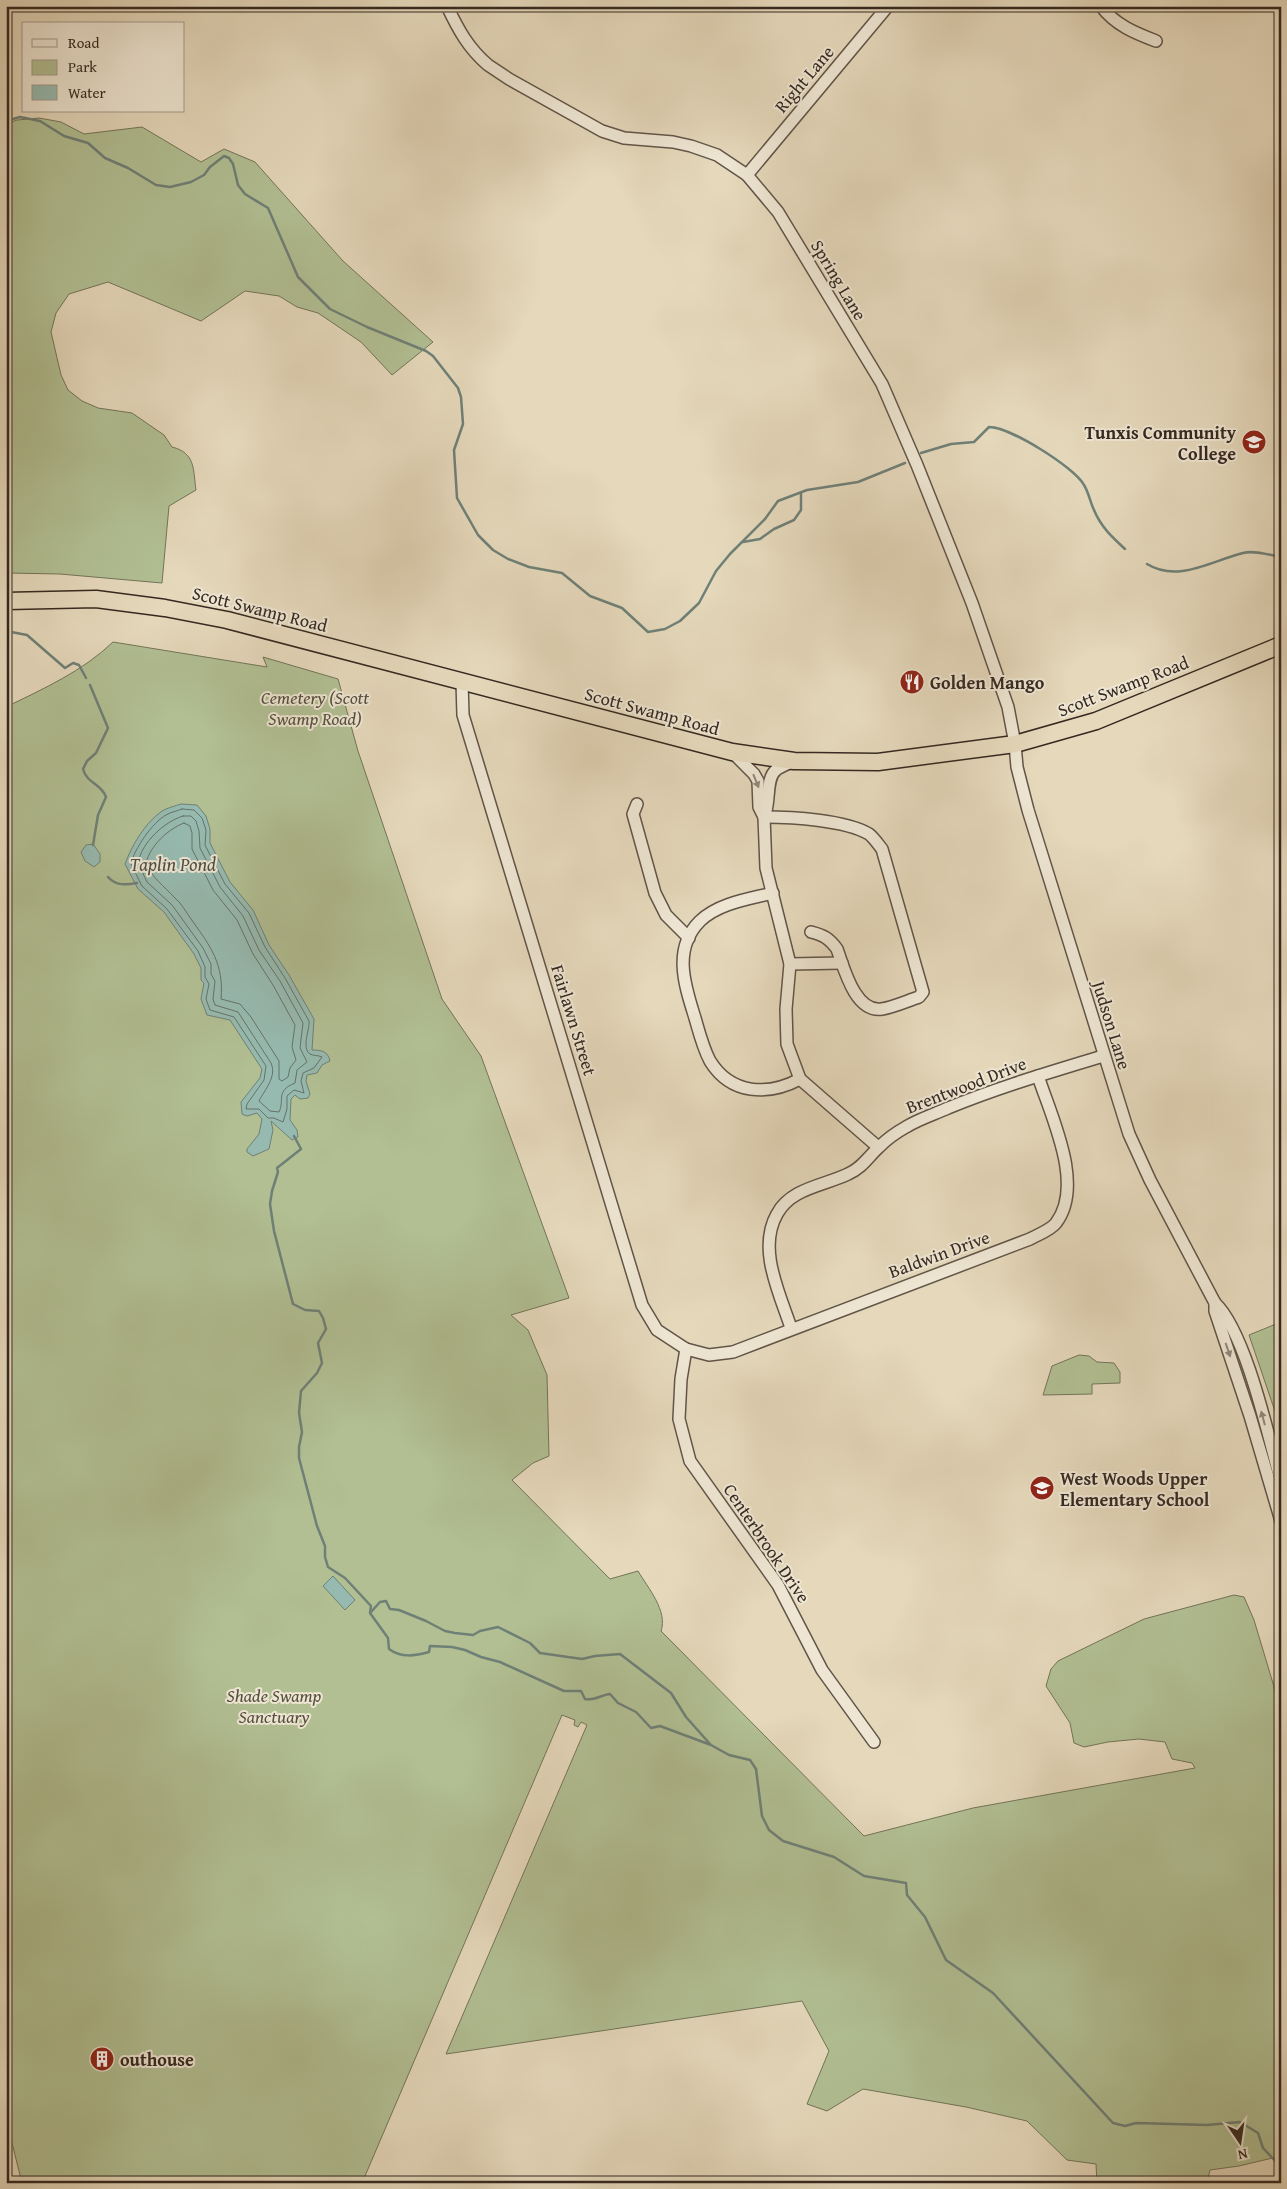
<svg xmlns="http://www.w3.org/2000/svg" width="1287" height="2189" viewBox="0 0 1287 2189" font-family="'Gentium Book Plus',serif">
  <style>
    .green { fill: #b1bf93; stroke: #73745a }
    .water { fill: #96bab0; stroke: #6f8077 }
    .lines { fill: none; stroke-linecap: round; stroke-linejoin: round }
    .shore { stroke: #667268; stroke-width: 1 }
    .stream { stroke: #6f8077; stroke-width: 2.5 }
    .minor-casing { stroke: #615548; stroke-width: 14 }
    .highway-casing { stroke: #352921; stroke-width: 19 }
    .minor { stroke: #eee6d3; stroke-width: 11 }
    .highway { stroke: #e5d8bb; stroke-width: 16 }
    .oneway { fill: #92887a }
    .labels { text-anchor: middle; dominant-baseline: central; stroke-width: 4; stroke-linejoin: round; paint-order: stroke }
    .street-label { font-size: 18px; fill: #352921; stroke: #eee6d3 }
    .poi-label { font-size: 18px; font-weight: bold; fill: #352921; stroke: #eee6d3; text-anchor: start }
    .park-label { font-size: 18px; font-style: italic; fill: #544e3e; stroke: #eee6d3 }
    .water-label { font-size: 19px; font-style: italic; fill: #4d4d45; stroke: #eee6d3 }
  </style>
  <rect width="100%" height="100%" fill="#e5d8bb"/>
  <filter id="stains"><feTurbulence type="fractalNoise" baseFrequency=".004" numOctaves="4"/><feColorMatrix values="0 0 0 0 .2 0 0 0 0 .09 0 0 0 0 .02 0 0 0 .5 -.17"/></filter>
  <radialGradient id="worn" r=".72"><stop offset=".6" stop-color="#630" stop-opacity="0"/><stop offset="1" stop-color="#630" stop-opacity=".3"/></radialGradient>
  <!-- green -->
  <g class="green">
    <path d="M39,118L61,122L84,134L142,127L201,162L224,149L255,162L343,261L433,342L392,375L361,342L318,313L297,307L279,296L245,291L201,321L108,282L69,294L56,313L51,332L61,375L68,390L82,401L98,408L132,413L164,435L172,447C196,453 193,470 196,490L169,506L162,583L60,574L6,573V124L17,120Z"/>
    <path d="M113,642L267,667L263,657L338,679L358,751L442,999L481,1056L569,1298L511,1315L528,1330L547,1375L549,1456L533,1463L512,1480L610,1579L638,1571C648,1588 668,1611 661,1631L864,1836L973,1808L1195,1768L1192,1763L1172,1759L1165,1742L1139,1739L1108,1742L1084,1747L1074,1743L1070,1723L1046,1686L1051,1669L1058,1661L1144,1619L1234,1595L1244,1597L1254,1620L1281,1710V2156L1239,2166L1210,2170L1207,2183H1097L1096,2164L1067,2160L1027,2121L966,2107L863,2089L827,2111L807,2104L829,2051L802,2001L446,2054L587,1725L581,1722L578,1727L574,1725L575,1720L562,1715L362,2183H22L6,2119V707C43,689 83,671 113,642Z"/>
    <path d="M1281,1322V1429L1249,1335Z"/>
    <path d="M1079,1355L1089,1356L1097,1362L1114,1363L1120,1372V1383L1092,1384V1394L1043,1395L1052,1366Z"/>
  </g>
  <!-- water -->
  <g class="water">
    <path d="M181,804L197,805L206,816L210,829V843L230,882L253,910L269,945L289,975L314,1019L312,1050C321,1050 328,1051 330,1061L322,1065L317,1073L307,1075L306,1081L310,1094L308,1098L300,1099L295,1095L291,1099L290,1120L297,1130L298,1137L292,1140L271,1121L273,1130L269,1149L253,1156L247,1152V1149L259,1134L262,1119L257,1113L247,1116L242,1114L241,1102L260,1078L262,1069L230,1020L207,1015L201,999L204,983L201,980V968L194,954L164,912L138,889L125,864C132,845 145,823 162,811C167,808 175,806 181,804Z"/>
    <path d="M93,844L100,854V862L94,867L85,861L81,852L86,845Z"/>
    <path d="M333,1576L355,1600L345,1610L323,1586Z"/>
  </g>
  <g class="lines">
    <!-- shore -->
    <g class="shore">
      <path d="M182,809L194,810L202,818L206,830L205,845L225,884L249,913L265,947L285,978L309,1021C310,1029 301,1048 310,1054C313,1056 318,1055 322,1057L314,1068L303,1073L301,1081L304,1093L294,1090L287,1096V1109L283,1122L274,1118H268L259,1109H246L247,1104L264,1080L266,1066L234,1017L210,1010L206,999L209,984L205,977V967L198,951L167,909L142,886L131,864C134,849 153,822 166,815C171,812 177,811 182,809Z"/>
      <path d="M183,816H191L196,821L199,831L200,848L220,887L243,916L259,950L280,981L303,1023L300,1048L307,1062L297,1070L295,1083C275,1091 285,1100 279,1112L270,1111L259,1101C265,1089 277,1077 271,1063L238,1012L215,1005L213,999L215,981L211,974V964L203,948L172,905L147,882L138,863C142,842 164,822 183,816Z"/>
      <path d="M184,823L190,826L192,833V849L213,890L237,920L253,954L273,985L295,1025L292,1047L296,1060L290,1068L288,1077L282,1081L279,1079V1061L251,1017L240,1004L221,999C224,964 211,947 191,919C186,912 182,904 175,898C164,886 152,878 146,863C150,846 168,829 184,823Z"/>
    </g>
    <!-- stream -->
    <g class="stream">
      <path d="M6,121L20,117L40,121L64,136L88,143L105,158L128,168L156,185L170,187L191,182L204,175L210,167L224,156L229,158L233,164L238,185L245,194L268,208L298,277L330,309L367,327L426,351L433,356L458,388L461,397L463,424L454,450L457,498L478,535L493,550L508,559L529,567L562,573L590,596L622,608L648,632L665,629L680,621L699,603L716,571L730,554L765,519L778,501L807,490L858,482L905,463"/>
      <path d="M921,453L951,444L974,442L989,427C1010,427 1074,467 1084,485C1089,493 1090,502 1094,510C1101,527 1112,537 1125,549"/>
      <path d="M743,542L760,539L774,529L794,520L801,510V493"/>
      <path d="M1147,564C1178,583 1211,561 1243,553C1255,550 1269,555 1281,557"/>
      <path d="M6,631L27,635L65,668L73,663L79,665L86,678"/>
      <path d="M90,685L108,728L96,753L87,761L83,769C87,784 101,783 106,797L98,815L93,845"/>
      <path d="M108,877C116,886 126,885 137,883"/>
      <path d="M294,1136L301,1149L277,1168L278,1172L272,1191L270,1204L274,1231L293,1304L305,1310L319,1311L323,1318L326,1329L318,1343L322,1363L317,1373L301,1391L299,1413L302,1432L299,1447V1458L317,1526L325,1546V1557L328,1567L345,1578L371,1606L370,1613L388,1638L389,1649C401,1658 415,1656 429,1652L430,1646L452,1647L465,1650L481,1657L500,1662L564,1691H581L585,1699C594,1701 601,1695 610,1694L618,1703L636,1712L651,1728L660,1726L711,1745L729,1755L750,1760L756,1769L762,1816L769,1830L783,1841L834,1857L864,1876L906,1883L907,1895L925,1917L946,1960L993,1993L1113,2123L1125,2126L1136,2123L1207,2125L1240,2122L1258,2133L1263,2148L1281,2167"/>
      <path d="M371,1612L380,1602L386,1601L390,1609L399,1610L426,1621L445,1631L455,1633L473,1635L480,1631L498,1627L530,1643L540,1653L582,1659L595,1656L620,1654L671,1693L686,1717L710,1744"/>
    </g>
    <defs>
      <g id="minor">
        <path d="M447,6C458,29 468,48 488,65L509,79L602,131L624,138L673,142L691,146L717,155L747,175L778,212L882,384L917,465L972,603L1008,707L1015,744L1017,767L1028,810L1129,1134L1150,1180L1215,1303C1246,1332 1269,1439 1281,1482"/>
        <path d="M1101,6C1115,25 1135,33 1156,41"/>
        <path d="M747,175L888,6"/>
        <path d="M462,682L463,715L642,1305L657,1330L686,1349L709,1355L733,1352L1030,1239C1037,1235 1051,1230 1056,1223C1085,1185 1051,1116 1038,1076"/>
        <path d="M732,752L754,774L758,781L759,807L764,817L766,868L790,964L786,1009L787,1044L800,1079L878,1147"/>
        <path d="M637,804L633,814L655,893L666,915L689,938"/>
        <path d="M764,817C792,817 845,820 869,834C874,838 878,844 882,849L923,992L919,997C907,1001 894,1007 882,1009C855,1013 844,968 837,949C829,938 823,935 811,932"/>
        <path d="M764,817C771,802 765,779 776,770C781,766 788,764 794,761"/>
        <path d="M773,893C749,899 719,903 700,921C672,949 685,986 695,1018C699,1032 703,1048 710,1061C731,1095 768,1096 800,1079"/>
        <path d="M790,964L842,963"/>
        <path d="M1215,1303V1311L1250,1416L1281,1521"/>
        <path d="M791,1328C780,1294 757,1249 777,1214C791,1188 823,1186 848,1174C862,1168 868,1157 879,1147C887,1139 897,1132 906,1127C919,1119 935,1114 948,1108C999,1087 1051,1072 1103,1056"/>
        <path d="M686,1349L681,1379L679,1419L690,1461L778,1585L822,1670L874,1742"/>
      </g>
      <path id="highway" d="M6,601L96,599L165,608L227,620L732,752L794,761L878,762L1015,744L1096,721L1281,645"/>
    </defs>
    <!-- minor casing -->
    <use href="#minor" class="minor-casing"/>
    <!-- highway casing -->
    <use href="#highway" class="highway-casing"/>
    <!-- minor -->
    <use href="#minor" class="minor"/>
    <!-- highway -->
    <use href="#highway" class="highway"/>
  </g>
  <!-- one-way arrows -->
  <defs><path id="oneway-solid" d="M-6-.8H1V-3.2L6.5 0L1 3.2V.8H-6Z" transform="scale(1.25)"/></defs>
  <g class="oneway">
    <use href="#oneway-solid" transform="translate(756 781) rotate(68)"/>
    <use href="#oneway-solid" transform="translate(1228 1350) rotate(71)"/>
    <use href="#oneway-solid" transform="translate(1263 1418) rotate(-105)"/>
  </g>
  <!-- icons -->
  <defs>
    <symbol id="university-disc" viewBox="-11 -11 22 22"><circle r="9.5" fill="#8f2418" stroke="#eee6d3"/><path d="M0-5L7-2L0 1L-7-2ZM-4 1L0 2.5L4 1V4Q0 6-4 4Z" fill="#fff"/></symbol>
    <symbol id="restaurant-disc" viewBox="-11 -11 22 22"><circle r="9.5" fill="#8f2418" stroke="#eee6d3"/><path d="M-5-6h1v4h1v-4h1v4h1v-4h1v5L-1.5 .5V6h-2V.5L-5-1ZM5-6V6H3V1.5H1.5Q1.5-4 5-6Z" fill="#fff"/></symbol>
    <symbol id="school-disc" viewBox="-11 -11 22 22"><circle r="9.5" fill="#8f2418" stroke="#eee6d3"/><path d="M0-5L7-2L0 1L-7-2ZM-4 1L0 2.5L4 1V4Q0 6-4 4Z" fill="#fff"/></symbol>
    <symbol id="building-disc" viewBox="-11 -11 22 22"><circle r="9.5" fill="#8f2418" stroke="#eee6d3"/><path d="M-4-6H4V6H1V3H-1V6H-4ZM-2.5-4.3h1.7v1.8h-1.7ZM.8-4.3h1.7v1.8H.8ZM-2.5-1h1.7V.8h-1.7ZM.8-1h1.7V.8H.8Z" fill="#fff"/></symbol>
  </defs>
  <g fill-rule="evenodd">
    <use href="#university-disc" x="1240" y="428" width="28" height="28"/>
    <use href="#restaurant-disc" x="898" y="668" width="28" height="28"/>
    <use href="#school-disc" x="1028" y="1474" width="28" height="28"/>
    <use href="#building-disc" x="88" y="2045" width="28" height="28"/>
  </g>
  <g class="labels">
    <!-- street labels -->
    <g class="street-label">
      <text transform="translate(804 79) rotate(-50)">Right Lane</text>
      <text transform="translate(839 280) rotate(59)">Spring Lane</text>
      <text transform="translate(260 609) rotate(14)">Scott Swamp Road</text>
      <text transform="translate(1123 686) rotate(-21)">Scott Swamp Road</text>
      <text transform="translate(652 711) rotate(15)">Scott Swamp Road</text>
      <text transform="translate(574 1020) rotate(73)">Fairlawn Street</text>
      <text transform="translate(1112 1025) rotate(73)">Judson Lane</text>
      <text transform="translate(966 1085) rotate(-21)">Brentwood Drive</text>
      <text transform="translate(939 1254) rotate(-20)">Baldwin Drive</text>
      <text transform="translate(767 1543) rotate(56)">Centerbrook Drive</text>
    </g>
    <!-- poi labels -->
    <g class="poi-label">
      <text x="1236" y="432" text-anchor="end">Tunxis Community<tspan x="1236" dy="21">College</tspan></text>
      <text x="930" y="682">Golden Mango</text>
      <text x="1060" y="1478">West Woods Upper<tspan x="1060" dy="21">Elementary School</tspan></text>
      <text x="120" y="2059">outhouse</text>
    </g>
    <!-- park labels -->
    <g class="park-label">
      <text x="315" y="697">Cemetery (Scott<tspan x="315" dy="21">Swamp Road)</tspan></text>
      <text x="274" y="1695">Shade Swamp<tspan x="274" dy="21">Sanctuary</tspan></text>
    </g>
    <!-- water labels -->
    <g class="water-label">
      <text x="173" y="864">Taplin Pond</text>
    </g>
  </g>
  <!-- margin -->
  <rect width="1287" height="2189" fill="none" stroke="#e5d8bb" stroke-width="25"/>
  <rect x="8" y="8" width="1272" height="2174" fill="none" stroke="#352921" stroke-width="2.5"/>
  <rect x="12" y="12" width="1262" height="2164" fill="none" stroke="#352921"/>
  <!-- legend -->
  <rect x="22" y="22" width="162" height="90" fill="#eee6d3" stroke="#a49a8c"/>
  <rect x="32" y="39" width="25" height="8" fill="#eee6d3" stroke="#a49a8c"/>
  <text x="68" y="48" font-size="15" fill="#352921">Road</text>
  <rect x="32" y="60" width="25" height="15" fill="#b1bf93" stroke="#a49a8c"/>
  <text x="68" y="72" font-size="15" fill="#352921">Park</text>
  <rect x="32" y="85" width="25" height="15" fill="#96bab0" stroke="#a49a8c"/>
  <text x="68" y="98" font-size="15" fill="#352921">Water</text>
  <!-- north arrow -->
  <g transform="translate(1240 2142) rotate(167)" stroke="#eee6d3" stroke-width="4" paint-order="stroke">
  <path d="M0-4L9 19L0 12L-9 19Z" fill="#352921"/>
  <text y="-8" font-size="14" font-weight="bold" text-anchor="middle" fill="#352921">N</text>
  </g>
  <rect width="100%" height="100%" filter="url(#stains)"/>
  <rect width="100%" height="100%" fill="url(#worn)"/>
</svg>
